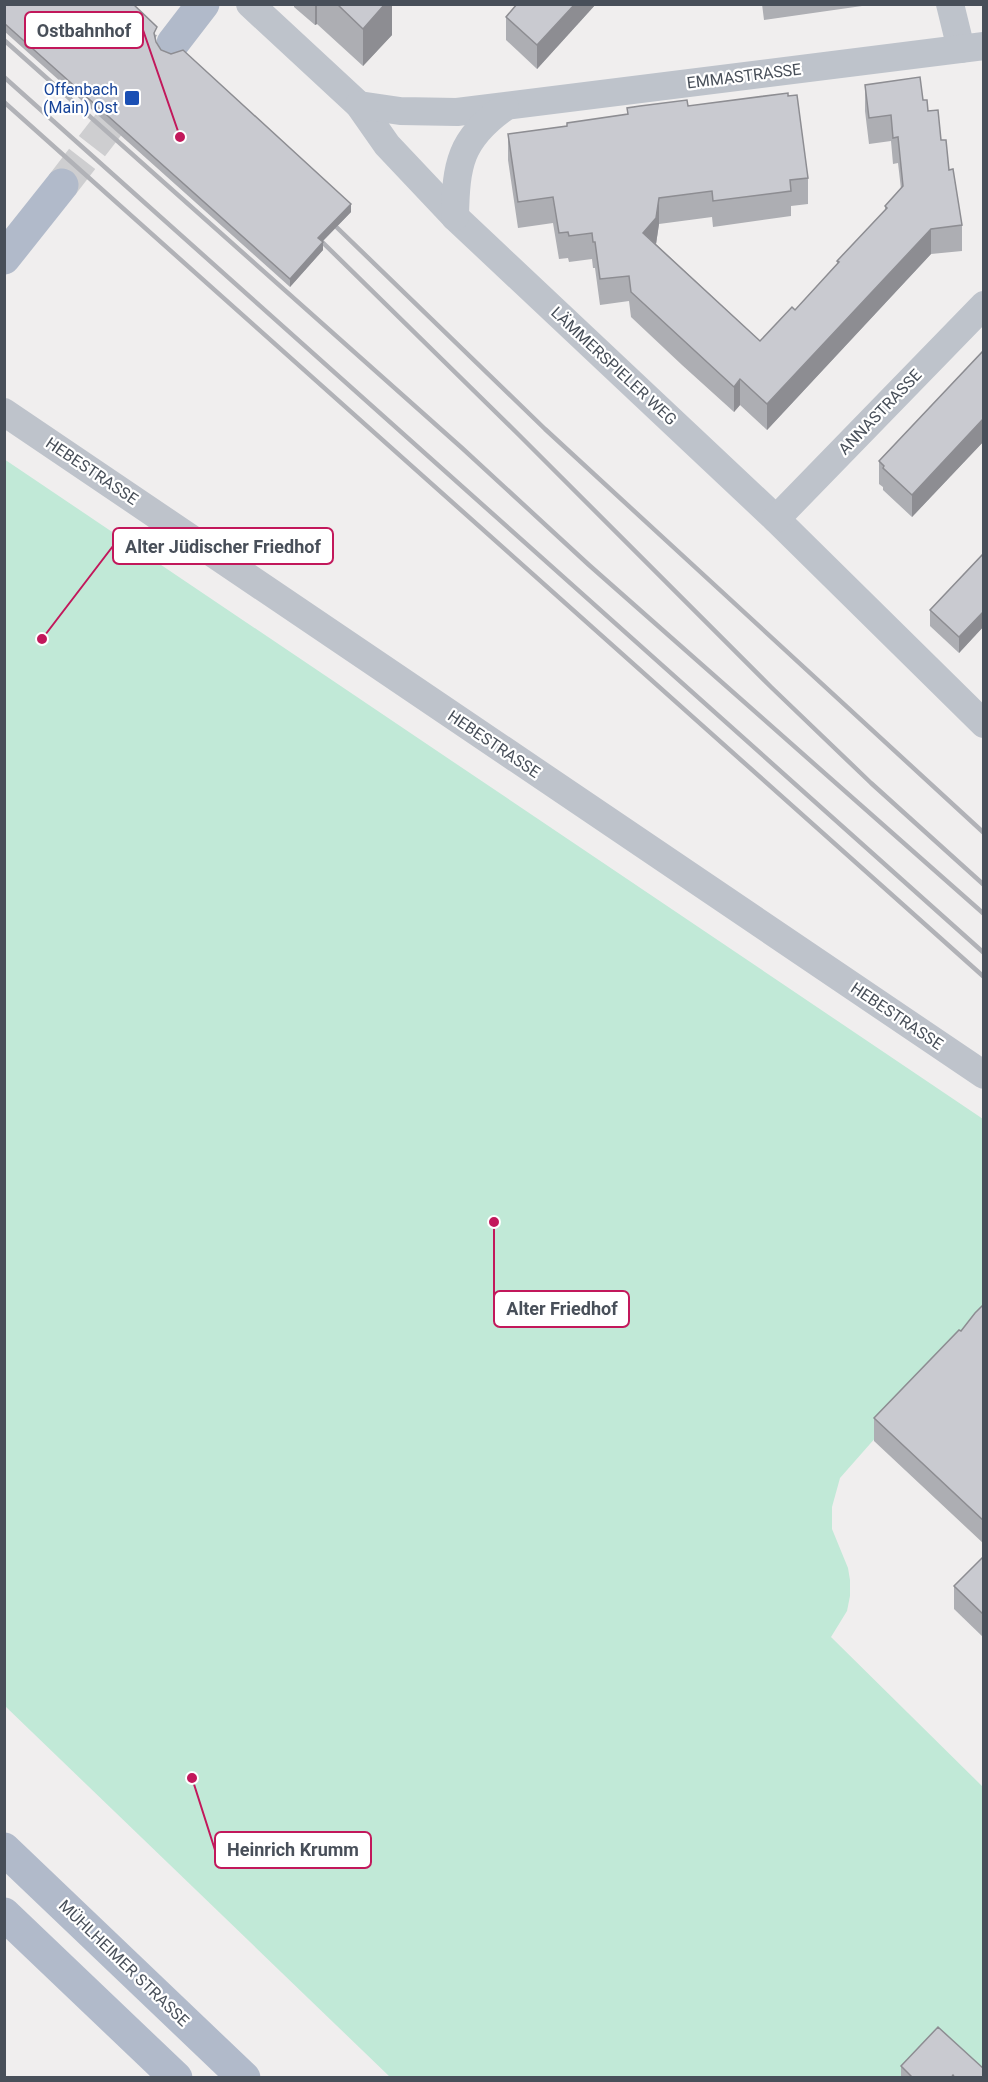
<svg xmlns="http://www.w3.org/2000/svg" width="988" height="2082" viewBox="0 0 988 2082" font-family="Roboto,sans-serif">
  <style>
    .green { fill: #c1e9d7 }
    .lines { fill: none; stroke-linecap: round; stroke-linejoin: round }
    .primary-tunnel { stroke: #ceced0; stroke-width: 33; stroke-dasharray: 33 16; stroke-linecap: butt }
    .minor { stroke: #bec3cb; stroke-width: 28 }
    .primary { stroke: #b1baca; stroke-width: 33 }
    .rail { stroke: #b1b2b7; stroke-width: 4.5 }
    .wall { fill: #adaeb3 }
    .shaded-wall { fill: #8d8d92 }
    .building { fill: #c9cad0; stroke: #8d8d92; stroke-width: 1.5 }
    .transit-dot { fill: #1a4fb4; stroke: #fff; stroke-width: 2 }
    .labels { text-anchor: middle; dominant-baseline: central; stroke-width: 4.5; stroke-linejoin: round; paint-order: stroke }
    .street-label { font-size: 16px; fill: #484f59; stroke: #fff }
    .transit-label { font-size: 16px; fill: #164399; stroke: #fff; text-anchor: end }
    .leader { fill: none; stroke: #c2185b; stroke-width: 2 }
    .callout-dot { fill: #c2185b; stroke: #fff; stroke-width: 2 }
    .callout { fill: #fff; stroke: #c2185b; stroke-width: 2 }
    .callout-label { font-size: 18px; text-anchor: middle; font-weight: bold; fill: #484f59 }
  </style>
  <rect width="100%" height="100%" fill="#f0eeee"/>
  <!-- green -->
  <path class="green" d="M4,459L983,1119V1326L877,1436L840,1478L832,1507V1529L848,1568L850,1580V1596L847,1611L831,1637L983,1787V2077H390L5,1706Z"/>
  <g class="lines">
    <!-- primary-tunnel -->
    <path class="primary-tunnel" d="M62,185L136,89"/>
    <!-- minor -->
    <g class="minor">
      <path d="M250,4L359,105L387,145L455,217L776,519L984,724"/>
      <path d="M950,4L961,49"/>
      <path d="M359,105L400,111L457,112L984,46"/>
      <path d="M455,217C456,164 460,139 505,107"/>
      <path d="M4,412L984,1075"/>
      <path d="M776,519L984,305"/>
    </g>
    <!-- primary -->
    <g class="primary">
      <path d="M173,43L203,4"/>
      <path d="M4,258L62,185"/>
      <path d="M4,1849L244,2078"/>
      <path d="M4,1914L176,2078"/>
    </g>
    <!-- rail -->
    <g class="rail">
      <path d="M4,40L462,448L589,565L984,914"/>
      <path d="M4,77L984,953"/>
      <path d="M4,102L984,977"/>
      <path d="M324,215L545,429L984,833"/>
      <path d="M310,230L519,435L771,687L871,783L984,885"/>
    </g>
  </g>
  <!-- wall -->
  <g class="wall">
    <path d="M4,4L157,35L155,39L156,42L161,50L351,212L322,242L323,250L290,287L4,31Z"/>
    <path d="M294,4H392V35L363,66L317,24L315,25L294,7Z"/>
    <path d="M596,4L537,69L506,40V17Z"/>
    <path d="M762,4H876L764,20Z"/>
    <path d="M865,85L923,100L941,140L949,170L962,225V251L931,254L767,430L740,405L734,412L682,365L631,317L629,301L600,305L595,268H593L592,259L569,262L568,258L559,259L553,223L518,228L508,160V134L567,126L627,114V108L688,106L808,178V204L791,206V216L713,227L712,217L659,224L656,244L760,341L795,310L837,264V261L885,211V206L901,189L898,163L893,164L891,141L869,144L865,111Z"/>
    <path d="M984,350V441L912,517L883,490V487L879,484V461Z"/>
    <path d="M984,553V626L959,653L930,626V610Z"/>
    <path d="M984,1304V1544L874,1441V1418L961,1331Z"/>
    <path d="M984,1556V1638L954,1609V1586Z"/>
    <path d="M901,2066L984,2078H901Z"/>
  </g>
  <!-- shaded-wall -->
  <g class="shaded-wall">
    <path d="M315,4H317V24L315,25Z"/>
    <path d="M385,4H392V35L363,66V29Z"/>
    <path d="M575,4H596L537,69V45Z"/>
    <path d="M659,198V224L656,244L643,233Z"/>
    <path d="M351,204V212L318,246V238Z"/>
    <path d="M931,229V254L767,430V404Z"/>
    <path d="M323,242V250L290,287V279Z"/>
    <path d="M740,379V405L734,412V387Z"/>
    <path d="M984,418V441L912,517V495Z"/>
    <path d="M984,611V626L959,653V637Z"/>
  </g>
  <!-- building -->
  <g class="building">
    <path d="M4,4H133L157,27L154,33L156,42L161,50L171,54L183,50L351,204L318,238L323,242L290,279L4,23Z"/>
    <path d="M337,4H385L363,29Z"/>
    <path d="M517,4H575L537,45L506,17Z"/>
    <path d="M920,77L923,100H927L928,111L938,110L941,140H946L949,170L953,169L962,225L931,229L767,404L740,379L734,387L682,339L631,292L629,276L600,279L595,242H593L592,233L569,236L568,232L559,233L553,197L518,202L508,134L567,126V123L628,114L627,108L640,106L687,100L688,106L788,93V96L797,95L808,178L790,180L791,191L776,193L713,201L712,191L659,198L656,218L643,233L760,341L792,307L795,310L839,262L837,261L887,208L885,206L903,186L898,137L893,138L891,115L869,118L865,85Z"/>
    <path d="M984,350V418L912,495L883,468L884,466L879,461Z"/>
    <path d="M984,553V611L959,637L930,610Z"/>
    <path d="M984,1304V1521L874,1418L959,1330L961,1331L975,1313Z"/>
    <path d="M984,1556V1615L954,1586Z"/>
    <path d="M938,2027L984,2069V2078H955L953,2075L951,2078H913L901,2066Z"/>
  </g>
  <!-- markers -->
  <rect class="transit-dot" x="124" y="90" width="16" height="16" rx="3"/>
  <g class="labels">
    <!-- street labels -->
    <g class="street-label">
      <text transform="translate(744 76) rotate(-7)">EMMASTRASSE</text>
      <text transform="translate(614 366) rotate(43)">LÄMMERSPIELER WEG</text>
      <text transform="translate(880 412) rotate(-46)">ANNASTRASSE</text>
      <text transform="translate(92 471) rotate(34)">HEBESTRASSE</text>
      <text transform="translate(494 744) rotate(34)">HEBESTRASSE</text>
      <text transform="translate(897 1016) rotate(34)">HEBESTRASSE</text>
      <text transform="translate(124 1963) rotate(44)">MÜHLHEIMER STRASSE</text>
    </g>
    <!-- transit labels -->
    <g class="transit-label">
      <text x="118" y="89">Offenbach<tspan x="118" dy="18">(Main) Ost</tspan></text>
    </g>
  </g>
  <!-- callouts -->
  <path class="leader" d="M180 137L143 30M42 639L113 546M494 1222L494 1309M192 1778L215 1850"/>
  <g class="callout-dot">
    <circle cx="180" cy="137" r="6"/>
    <circle cx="42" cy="639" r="6"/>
    <circle cx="494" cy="1222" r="6"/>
    <circle cx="192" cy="1778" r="6"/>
  </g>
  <g class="callout">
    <rect x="25" y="12" width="118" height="36" rx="6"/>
    <rect x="113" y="528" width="220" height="36" rx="6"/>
    <rect x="494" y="1291" width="135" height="36" rx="6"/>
    <rect x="215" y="1832" width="156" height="36" rx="6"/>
  </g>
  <g class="callout-label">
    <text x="84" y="37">Ostbahnhof</text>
    <text x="223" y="553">Alter Jüdischer Friedhof</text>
    <text x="562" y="1315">Alter Friedhof</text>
    <text x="293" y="1856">Heinrich Krumm</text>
  </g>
  <!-- border -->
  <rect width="988" height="2082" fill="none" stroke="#484f59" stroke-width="12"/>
</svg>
